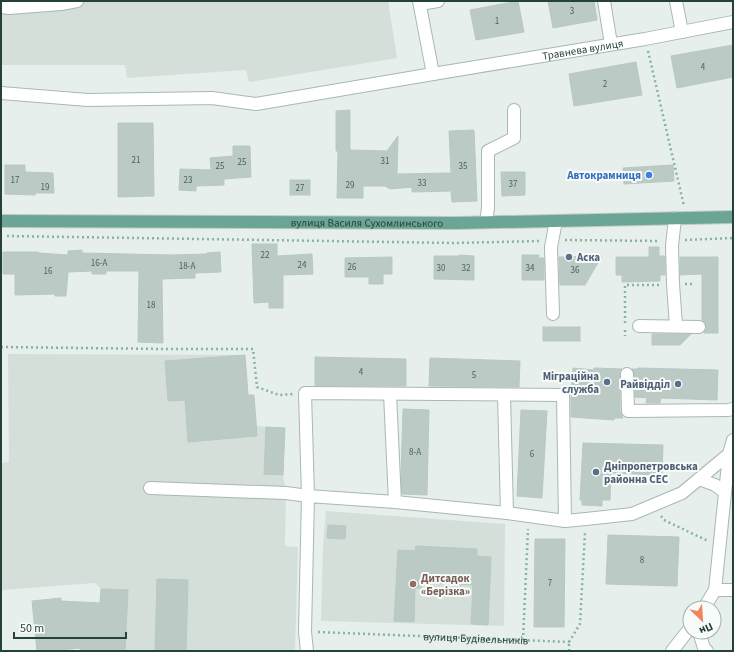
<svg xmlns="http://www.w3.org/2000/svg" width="734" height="652" viewBox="0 0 734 652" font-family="'Source Sans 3',sans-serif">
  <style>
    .built { fill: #d4dfda }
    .building { fill: #bbcac4; stroke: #b8c9c2 }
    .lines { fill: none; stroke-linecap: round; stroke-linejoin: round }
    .minor-casing { stroke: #a8b8b2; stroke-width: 14 }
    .major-casing { stroke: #c2cac8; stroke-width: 14 }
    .path { stroke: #86b3a5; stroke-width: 2.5; stroke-dasharray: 2 3; stroke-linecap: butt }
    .minor { stroke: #fff; stroke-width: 12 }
    .major { stroke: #6aa596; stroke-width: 12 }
    .shop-dot { fill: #3f7fe0; stroke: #f7fbf9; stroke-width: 1.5 }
    .service-dot { fill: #5c6f8a; stroke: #f7fbf9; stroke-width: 1.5 }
    .education-dot { fill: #8d6e63; stroke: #f7fbf9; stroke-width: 1.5 }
    .labels { text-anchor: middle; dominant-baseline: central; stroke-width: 4; stroke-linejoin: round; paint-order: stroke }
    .number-label { font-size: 9px; fill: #4a645c }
    .street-label { font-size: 11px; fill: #24423a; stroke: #f7fbf9 }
    .shop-label { font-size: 11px; font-weight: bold; fill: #366cbe; stroke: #f7fbf9; text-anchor: end }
    .service-label { font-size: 11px; font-weight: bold; fill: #4e5e75; stroke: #f7fbf9; text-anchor: start }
    .education-label { font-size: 11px; font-weight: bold; fill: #785e54; stroke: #f7fbf9; text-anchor: start }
  </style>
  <rect width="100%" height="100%" fill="#e6efeb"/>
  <!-- built -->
  <g class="built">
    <path d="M1,1H388L397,58L249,82L246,70L127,78L125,65H1Z"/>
    <path d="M8,354L245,355L248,395H254L257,426L285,428L283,475L286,493L285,546L298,547L295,651H99L101,589L95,583L1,590V463L9,462Z"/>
    <path d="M326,511L505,524L504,626L321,621L323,546Z"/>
  </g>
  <!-- building -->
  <g class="building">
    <path d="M518,1L524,32L476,40L470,10Z"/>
    <path d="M548,1H594L597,20L553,28Z"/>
    <path d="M733,45V77L677,88L671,56Z"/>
    <path d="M636,62L642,95L574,106L569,74Z"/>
    <path d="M350,110V150L387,151L398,136L397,174L451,173L449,131L474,130L477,201L452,202L451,191L412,192V187L390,189L385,186H363V198H337L338,151H336V111Z"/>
    <path d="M118,123H153L154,196L118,197Z"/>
    <path d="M233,146H250L251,177L224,179V185L196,186V191L179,190L180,169L211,170L210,158L233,156Z"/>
    <path d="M5,165H25V172L53,173L54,193H35V195L5,194Z"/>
    <path d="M673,165L674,181L624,184L623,168Z"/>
    <path d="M501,172H525V195L502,196Z"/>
    <rect x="290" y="180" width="20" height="15"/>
    <path d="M252,244H277V256L312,254L313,274L283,275V308H269V302L254,303Z"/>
    <path d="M649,247H659V256H664L665,257V275H660V281L622,282V275H616V257H649Z"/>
    <path d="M82,250V253L171,255L207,254V253L220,252L221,272L195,273V278L162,279L163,343L138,342L139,271H106V274H92V271L68,272L66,296H55V294L15,295V274H3V252H38L39,253L68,255V251Z"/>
    <path d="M459,255L474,256V280L434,279V256H459Z"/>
    <path d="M522,255H539L538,258H544V280H522Z"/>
    <path d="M602,256L585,285H560L559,257Z"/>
    <path d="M392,257V274H383V284H369V277H345V258Z"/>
    <path d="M680,257H718V333H704L706,330V327L705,323L702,320V274L680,275Z"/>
    <rect x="543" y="327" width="37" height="14"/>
    <path d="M652,334H691L680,345H652Z"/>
    <path d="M245,355L248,395H254L257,436L188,442L185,400L168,401L165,361Z"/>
    <path d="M315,357L406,359V386H315Z"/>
    <path d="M430,358L520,361L519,387L429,386Z"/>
    <path d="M573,368L594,370V368L622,369L620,371V411L623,418H614V420L571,417V398Z"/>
    <path d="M638,368L718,370L717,400L661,398L660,403H646L647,398L635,397L634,374L632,369H638Z"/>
    <path d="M403,409L429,410L427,495L402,494L401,477Z"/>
    <path d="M521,410L547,411L542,498L517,496Z"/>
    <path d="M266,427L285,428L283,475L264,474Z"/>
    <path d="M583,443L663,445L662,475L611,473L610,500H602V506L582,505V500H580Z"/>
    <path d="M328,525L346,526L345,539L327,538Z"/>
    <path d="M608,535L679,537L677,586L606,584Z"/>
    <path d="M535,539H565L564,627H534Z"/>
    <path d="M416,546L477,549V556L491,557L488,625L471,624L473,585L421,582V588H415L414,622L394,621L398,550L415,551Z"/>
    <path d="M157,579L188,580L186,651H155Z"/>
    <path d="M101,589L128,590L125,651H80V648L52,651H37L32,601L61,598V601L100,603Z"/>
  </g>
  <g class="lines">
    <defs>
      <g id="minor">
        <path d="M419,1L433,74"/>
        <path d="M604,1L611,44"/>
        <path d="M676,1L682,32"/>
        <path d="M420,4L438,1"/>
        <path d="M1,7L9,8L61,4L77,1"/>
        <path id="s2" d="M1,93L88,100L212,98L256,104L433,74L645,39L733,22"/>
        <path d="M675,218L672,246L673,284L676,326"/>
        <path d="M486,222L488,208V151L514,138V110"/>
        <path d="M553,314L551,247L556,221"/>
        <path d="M639,326L699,327"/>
        <path d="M627,374L628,411L728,410L733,409"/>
        <path d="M390,394L395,502"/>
        <path d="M504,395L507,513"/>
        <path d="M699,479L715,485L725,492"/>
        <path d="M150,488L286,493L308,496L305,393L563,395L565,521"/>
        <path d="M715,590H733"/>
        <path d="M704,608L715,590L729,454L733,440"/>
        <path d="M699,632L704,648L707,651"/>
        <path d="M307,651L305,632L308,496L395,502L507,513L565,521L586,519L632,514L682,493L729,454"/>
        <path d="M672,651L690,628"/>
      </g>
      <g id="major">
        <path id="s3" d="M1,221L457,223L733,217"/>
      </g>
    </defs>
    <!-- minor casing -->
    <use href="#minor" class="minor-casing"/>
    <!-- major casing -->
    <use href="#major" class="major-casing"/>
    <!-- path -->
    <g class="path">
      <path d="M648,51L684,206"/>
      <path d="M7,236L455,243L540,241"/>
      <path d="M565,240L660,241"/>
      <path d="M685,240L733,238"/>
      <path d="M685,284H695"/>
      <path d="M625,323V285H660"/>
      <path d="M625,330V336"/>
      <path d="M1,347L166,349H253L257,387L279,395L293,394"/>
      <path d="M661,516L664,520L708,541"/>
      <path id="s1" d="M318,632L569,642"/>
      <path d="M523,640L528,529"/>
      <path d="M569,642L580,624L585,532"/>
      <path d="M569,651V642"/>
    </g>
    <!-- minor -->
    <use href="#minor" class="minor"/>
    <!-- major -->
    <use href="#major" class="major"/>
  </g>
  <!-- markers -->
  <circle class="shop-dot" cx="649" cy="175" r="4"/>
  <g class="service-dot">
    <circle cx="569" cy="257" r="4"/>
    <circle cx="607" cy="382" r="4"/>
    <circle cx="678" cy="384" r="4"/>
    <circle cx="596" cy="472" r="4"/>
  </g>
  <circle class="education-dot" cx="413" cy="584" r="4"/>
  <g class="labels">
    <!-- number labels -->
    <g class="number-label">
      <text x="572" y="11">3</text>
      <text x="497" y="21">1</text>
      <text x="703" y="67">4</text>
      <text x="605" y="84">2</text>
      <text x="136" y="160">21</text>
      <text x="385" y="161">31</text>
      <text x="242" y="162">25</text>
      <text x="220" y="166">25</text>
      <text x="463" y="166">35</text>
      <text x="15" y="180">17</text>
      <text x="188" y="180">23</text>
      <text x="422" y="183">33</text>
      <text x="513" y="184">37</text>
      <text x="350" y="185">29</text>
      <text x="45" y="187">19</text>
      <text x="300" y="188">27</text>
      <text x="265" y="255">22</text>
      <text x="99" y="263">16-А</text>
      <text x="302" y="265">24</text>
      <text x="187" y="266">18-А</text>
      <text x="352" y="267">26</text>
      <text x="441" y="268">30</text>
      <text x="466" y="268">32</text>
      <text x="530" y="268">34</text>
      <text x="575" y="270">36</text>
      <text x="48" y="271">16</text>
      <text x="151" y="305">18</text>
      <text x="361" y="372">4</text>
      <text x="474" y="375">5</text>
      <text x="415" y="452">8-А</text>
      <text x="532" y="454">6</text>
      <text x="642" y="560">8</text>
      <text x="550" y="583">7</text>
    </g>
    <!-- street labels -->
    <g class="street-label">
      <text stroke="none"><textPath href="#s2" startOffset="587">Травнева вулиця</textPath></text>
      <text stroke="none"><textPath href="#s3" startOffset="366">вулиця Василя Сухомлинського</textPath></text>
      <text stroke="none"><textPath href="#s1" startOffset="158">вулиця Будівельників</textPath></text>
    </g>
    <!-- shop labels -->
    <g class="shop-label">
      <text x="641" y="175">Автокрамниця</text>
    </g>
    <!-- service labels -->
    <g class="service-label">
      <text x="577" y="257">Аска</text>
      <text x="599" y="376" text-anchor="end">Міграційна<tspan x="599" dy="13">служба</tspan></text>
      <text x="670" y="384" text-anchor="end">Райвідділ</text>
      <text x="604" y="466">Дніпропетровська<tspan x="604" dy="13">районна СЕС</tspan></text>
    </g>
    <!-- education labels -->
    <g class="education-label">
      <text x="421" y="578">Дитсадок<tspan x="421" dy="13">«Берізка»</tspan></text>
    </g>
  </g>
  <!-- border -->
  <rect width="734" height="652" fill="none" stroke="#24423a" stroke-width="4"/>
  <!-- north arrow -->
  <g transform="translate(702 620) rotate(155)"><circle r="19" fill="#f7fbf9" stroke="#a3b1ad"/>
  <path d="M0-3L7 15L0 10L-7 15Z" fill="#f4845f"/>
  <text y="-6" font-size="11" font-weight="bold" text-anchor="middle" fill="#24423a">Пн</text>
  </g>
  <!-- scale -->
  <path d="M14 632v6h112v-6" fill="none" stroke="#24423a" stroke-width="2"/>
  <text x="20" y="632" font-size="12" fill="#24423a" stroke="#f7fbf9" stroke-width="3" paint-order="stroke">50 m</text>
</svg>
